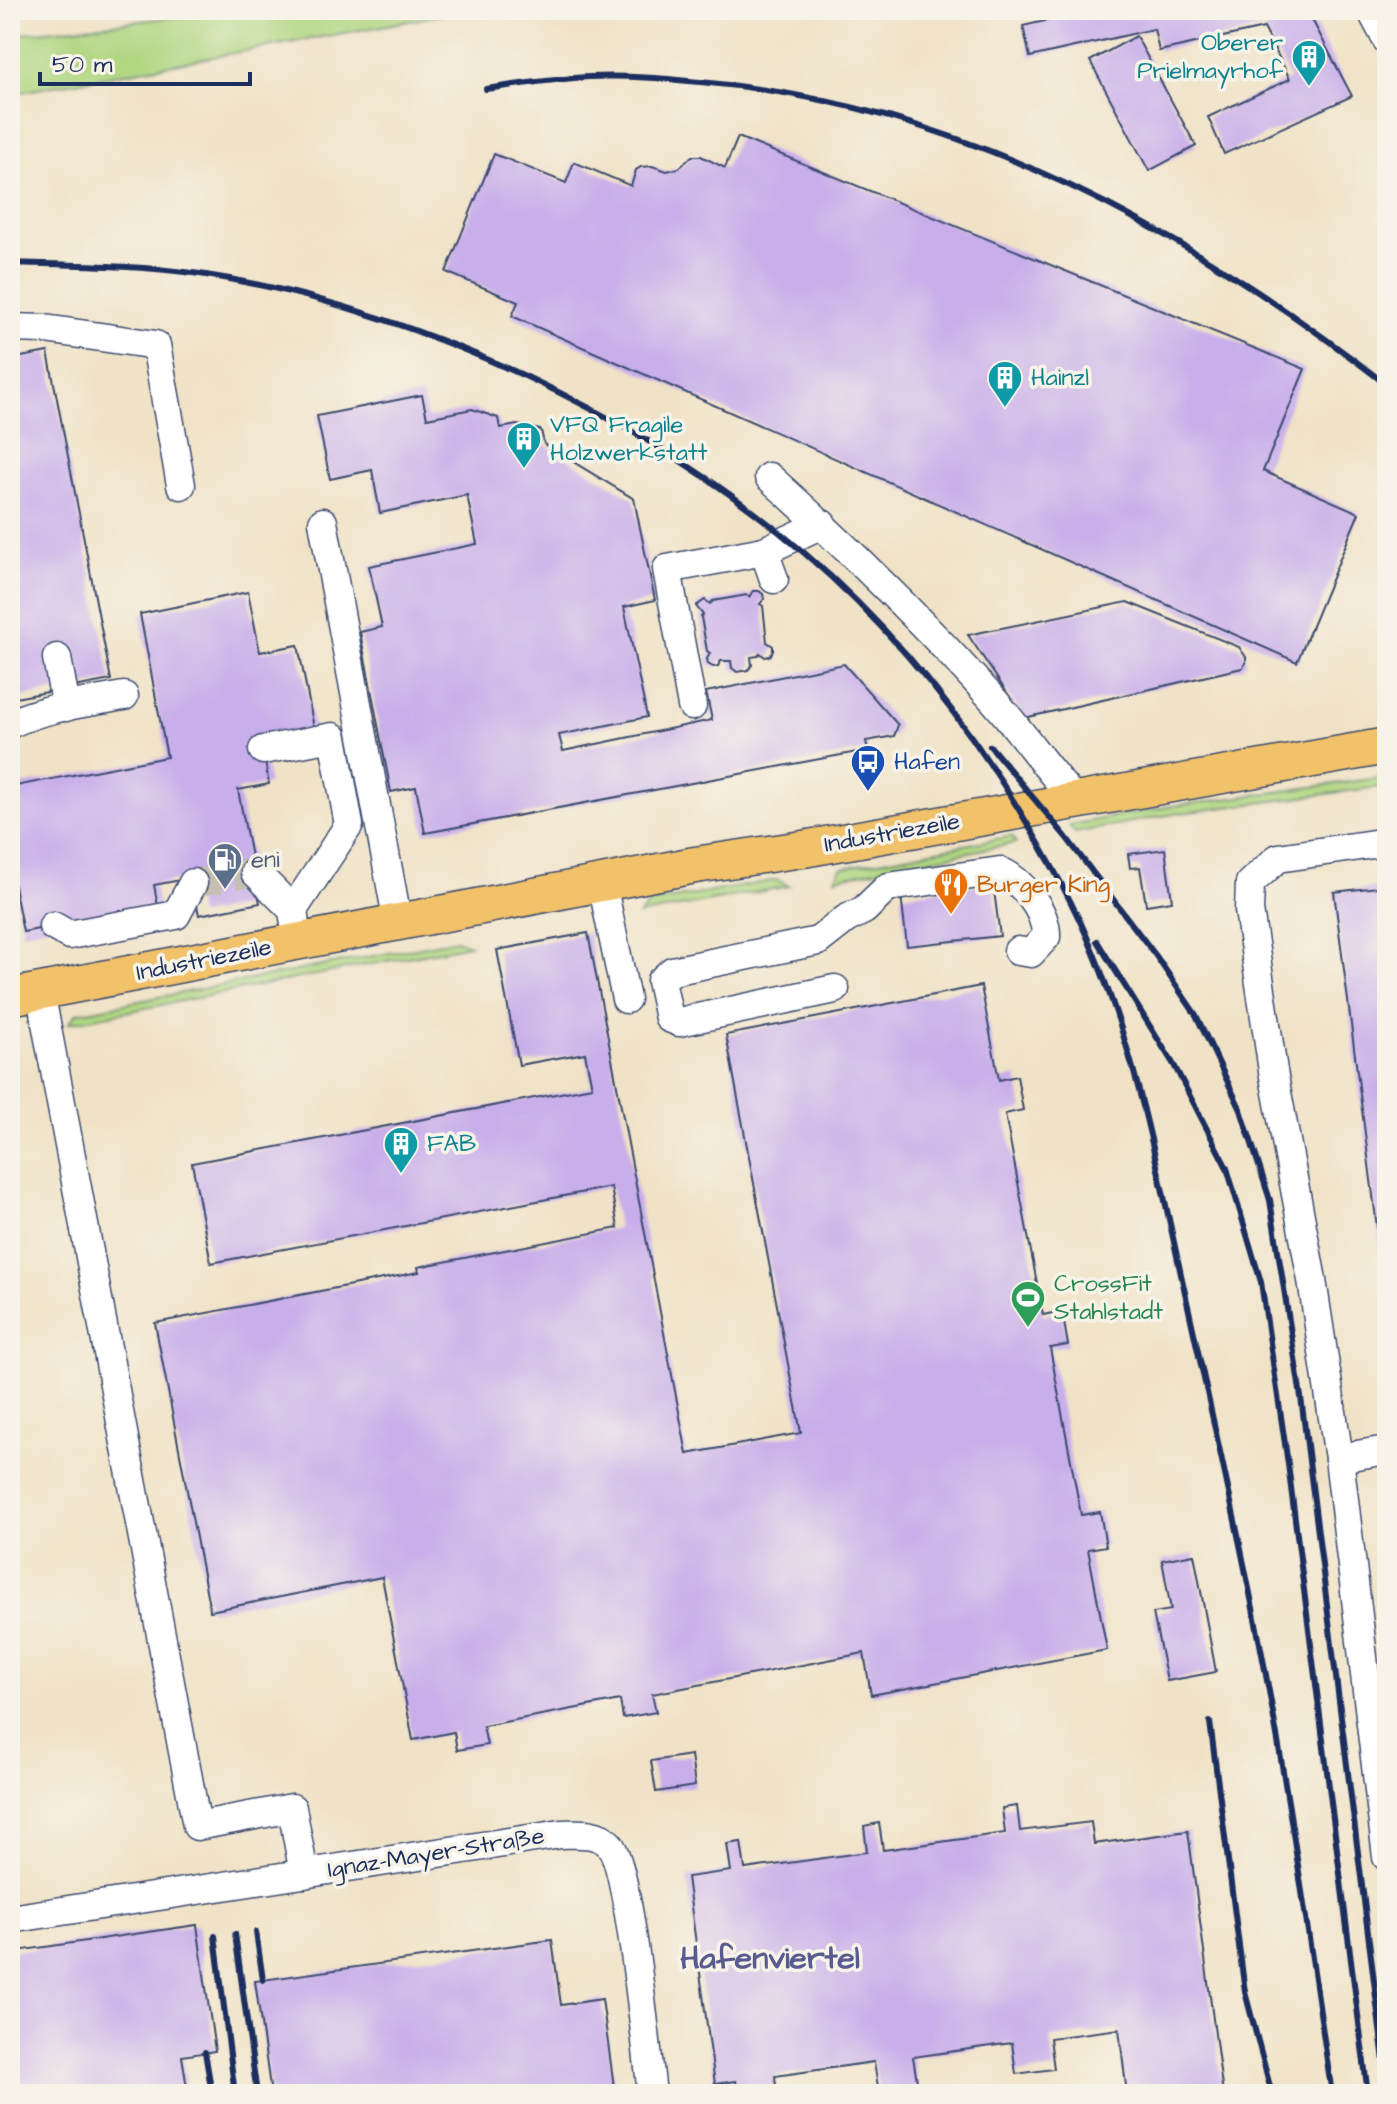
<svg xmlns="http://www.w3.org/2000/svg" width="1397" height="2104" viewBox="0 0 1397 2104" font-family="'Architects Daughter',sans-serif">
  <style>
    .green { fill: #afd67f; stroke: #65826e; stroke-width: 2 }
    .building { fill: #c8aeea }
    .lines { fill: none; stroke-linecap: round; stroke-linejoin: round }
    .minor-tunnel { stroke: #c5beb1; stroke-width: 28; stroke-dasharray: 28 14; stroke-linecap: butt }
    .minor-casing { stroke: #3b4a6e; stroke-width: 31 }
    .major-casing { stroke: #3b4a6e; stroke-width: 39 }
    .minor { stroke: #fff; stroke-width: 28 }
    .major { stroke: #f2c26a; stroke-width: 36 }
    .rail { stroke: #1b2f5e; stroke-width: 6 }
    .labels { text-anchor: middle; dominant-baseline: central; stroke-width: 7; stroke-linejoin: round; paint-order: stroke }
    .culture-label { font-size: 24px; fill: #0d838f; stroke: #f7f3e8; text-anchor: start }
    .transit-label { font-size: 24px; fill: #164399; stroke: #f7f3e8; text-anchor: start }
    .street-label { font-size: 24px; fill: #1b2f5e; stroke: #f7f3e8 }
    .service-label { font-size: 24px; fill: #4e5e75; stroke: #f7f3e8; text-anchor: start }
    .food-label { font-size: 24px; fill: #c56008; stroke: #f7f3e8; text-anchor: start }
    .leisure-label { font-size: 24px; fill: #27864d; stroke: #f7f3e8; text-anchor: start }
    .district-label { font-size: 32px; font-weight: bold; fill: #585b8f; stroke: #f7f3e8 }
  </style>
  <rect width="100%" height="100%" fill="#f7f3e8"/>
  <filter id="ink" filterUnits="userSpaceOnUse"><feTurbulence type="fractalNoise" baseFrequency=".0125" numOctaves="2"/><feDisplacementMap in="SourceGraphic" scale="16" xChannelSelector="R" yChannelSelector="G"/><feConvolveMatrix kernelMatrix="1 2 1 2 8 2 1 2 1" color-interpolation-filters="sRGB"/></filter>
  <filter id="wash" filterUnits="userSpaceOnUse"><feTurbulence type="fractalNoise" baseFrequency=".006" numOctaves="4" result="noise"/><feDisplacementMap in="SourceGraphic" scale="32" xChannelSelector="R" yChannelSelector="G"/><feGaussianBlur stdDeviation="1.8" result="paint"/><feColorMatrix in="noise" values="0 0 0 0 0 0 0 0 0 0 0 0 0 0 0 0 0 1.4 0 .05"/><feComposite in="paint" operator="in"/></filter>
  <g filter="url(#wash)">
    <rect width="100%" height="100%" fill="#f0e2c6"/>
    <!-- green -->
    <g class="green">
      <path d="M243,10H469L10,94V35Z"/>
      <path d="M1387,777V786L1174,814L1075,833L1069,825L1173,806Z"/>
      <path d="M1012,836L1016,843L835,878L841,868Z"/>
      <path d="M777,880L789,886L639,915L650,903Z"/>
      <path d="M456,940L470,945L69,1023L77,1013Z"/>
    </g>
    <g id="blocks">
      <!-- building -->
      <g class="building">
        <path d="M1093,10H1307L1352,96L1224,154L1208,117L1290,79L1264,28L1159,51L1154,29L1030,57L1023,26Z"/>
        <path d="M1136,36L1196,146L1149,171L1090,61Z"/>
        <path d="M738,137L1305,369L1263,471L1359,513L1297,662L512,316L518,302L446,272L494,154L566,183L574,162L631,186L636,170L641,167L652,166L667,171L679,168L692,156H701L725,168Z"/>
        <path d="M48,352L111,680L10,699V359Z"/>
        <path d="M422,395L427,418L472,409L498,418L500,428L517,425L541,430L544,444L634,499L655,600L624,607L647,717L559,735L563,751L712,720L706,692L844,664L898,725L894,736L866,741L868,750L425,833L416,787L391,792L360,632L382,627L369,566L477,544L467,495L380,513L372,470L330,479L317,416Z"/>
        <path d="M753,591H759L763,594L764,599L760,604L763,606L767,642L773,646V651L770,656L765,657L760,653L758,656L751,657L752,665L748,670L737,672L732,668L731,661H721L718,666L713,667L708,664L707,659L710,653L707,651L701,617L703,615L696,606L705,600L710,604L713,601L747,595L749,597Z"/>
        <path d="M248,592L260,652L298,645L314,728L261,739L269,784L238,790L260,903L199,915L191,878L154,885L158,906L23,932L10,865V787L167,757L140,614Z"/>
        <path d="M1127,602L1239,647L1246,657V663L1242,668L1024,718L968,635Z"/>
        <path d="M1165,849L1172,901L1146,905L1140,867L1130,868L1128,854Z"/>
        <path d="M993,883L1000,936L907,946L901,895Z"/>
        <path d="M1387,886V1289H1385L1334,892Z"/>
        <path d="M588,933L687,1454L801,1433L726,1035L981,986L999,1080L1017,1076L1023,1110L1005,1114L1043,1315L1062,1311L1068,1345L1050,1348L1081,1515L1100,1512L1106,1546L1088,1549L1107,1650L871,1695L864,1653L652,1694L656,1712L623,1718L620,1700L483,1726L487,1745L457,1750L454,1732L413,1740L382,1577L210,1611L155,1323L419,1272L418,1267L618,1228L611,1187L211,1263L192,1163L592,1087L585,1053L519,1065L497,950Z"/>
        <path d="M1194,1554L1216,1672L1167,1681L1153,1613L1171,1610L1162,1560Z"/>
        <path d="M691,1755L695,1786L656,1792L651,1761Z"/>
        <path d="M1017,1806L1020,1831L1091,1822L1094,1844L1188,1831L1223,2094H1127L1119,2029L1050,2038L1054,2069L1016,2074L1012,2043L913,2057L918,2087L879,2093L874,2062L775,2076L777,2094H738L736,2081L715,2084L687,1877L731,1871L727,1844L741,1842L745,1869L867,1852L864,1826L879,1823L883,1850L1005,1833L1002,1808Z"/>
        <path d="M197,1925L215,2051L182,2056L188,2094H10V1952Z"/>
        <path d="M552,1940L561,2005L602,1999L615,2094H271L255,1981Z"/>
      </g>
    </g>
  </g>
  <g filter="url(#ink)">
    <use href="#blocks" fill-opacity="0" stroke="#3b4a6e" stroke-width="2"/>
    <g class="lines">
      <!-- minor-tunnel -->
      <path class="minor-tunnel" d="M193,883L255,872"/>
      <defs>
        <g id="minor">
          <path d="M1371,10L1387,40"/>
          <path d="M10,328L45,329L156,345L181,485"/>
          <path d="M769,477C847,547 920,619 990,696C1020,729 1045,767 1075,800"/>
          <path d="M323,522L398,923"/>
          <path d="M764,551L774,579"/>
          <path d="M57,658L66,707"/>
          <path d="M692,706L667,569L764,551L822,524"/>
          <path d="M10,724C44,707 87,703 124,696"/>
          <path d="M263,750L333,737L349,825L293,910"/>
          <path d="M1387,842L1278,858L1250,883L1249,910L1273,1071L1312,1280L1339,1458L1387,1857"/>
          <path d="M255,872L293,910L295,925"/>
          <path d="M602,883L626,999"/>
          <path d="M53,926L69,935L176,915L193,883"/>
          <path d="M835,989L679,1022L669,1018L661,981L672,971L818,941L846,919L864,910L888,887L1000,871C1022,881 1047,911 1046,937L1031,953L1018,951"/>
          <path d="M40,991L197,1826L292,1808L304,1874"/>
          <path d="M1339,1458L1387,1450"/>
          <path d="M10,1919L561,1834C576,1834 597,1831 609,1844C629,1865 647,2053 652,2094"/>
        </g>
        <path id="major" d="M10,997L695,865L803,849L1387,746"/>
      </defs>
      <!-- minor casing -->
      <use href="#minor" class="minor-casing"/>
      <!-- major casing -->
      <use href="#major" class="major-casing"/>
      <!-- minor -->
      <use href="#minor" class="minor"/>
      <!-- major -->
      <use href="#major" class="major"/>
      <!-- rail -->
      <g class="rail">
        <path d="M875,16L909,10"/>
        <path d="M486,89C520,84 554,79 589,77C629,75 670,79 710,83C963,107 1189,231 1387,385"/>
        <path d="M10,263C73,265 138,265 200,274C313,291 423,329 527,377C735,474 896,607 1016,805C1045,852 1072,899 1093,951C1140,1064 1161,1187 1188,1306C1219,1447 1251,1588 1276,1730C1297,1850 1314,1973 1332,2094"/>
        <path d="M990,746L1066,837L1156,956L1196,1015L1241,1110L1270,1200L1301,1397L1387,2085"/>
        <path d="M1097,941L1174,1065L1227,1168L1261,1282L1288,1464L1368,2094"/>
        <path d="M1210,1722L1245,1992L1272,2094"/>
        <path d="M256,1932L263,1980"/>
        <path d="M235,1934L257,2094"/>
        <path d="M215,1936L235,2094"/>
        <path d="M205,2052L212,2094"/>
      </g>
    </g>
  </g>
  <!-- icons -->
  <defs>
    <symbol id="building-pin" viewBox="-11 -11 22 30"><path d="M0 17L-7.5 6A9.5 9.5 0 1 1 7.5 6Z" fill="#0f9aa8" stroke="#f7f3e8"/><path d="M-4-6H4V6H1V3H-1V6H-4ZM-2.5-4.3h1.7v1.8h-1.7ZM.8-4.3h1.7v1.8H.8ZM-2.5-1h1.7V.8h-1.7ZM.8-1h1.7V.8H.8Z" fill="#fff"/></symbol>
    <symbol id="bus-pin" viewBox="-11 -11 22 30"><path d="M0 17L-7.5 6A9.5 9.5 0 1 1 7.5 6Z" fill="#1a4fb4" stroke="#f7f3e8"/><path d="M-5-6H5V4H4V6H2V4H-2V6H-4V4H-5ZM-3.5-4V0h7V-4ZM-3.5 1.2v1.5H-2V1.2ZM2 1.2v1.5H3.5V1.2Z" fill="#fff"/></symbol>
    <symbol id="fuel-pin" viewBox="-11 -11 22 30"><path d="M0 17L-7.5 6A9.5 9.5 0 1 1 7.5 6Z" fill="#5c6f8a" stroke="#f7f3e8"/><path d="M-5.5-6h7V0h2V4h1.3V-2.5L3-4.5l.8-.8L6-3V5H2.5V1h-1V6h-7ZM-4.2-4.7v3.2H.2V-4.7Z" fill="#fff"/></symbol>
    <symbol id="restaurant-pin" viewBox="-11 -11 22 30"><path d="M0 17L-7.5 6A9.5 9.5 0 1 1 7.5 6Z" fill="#e8710a" stroke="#f7f3e8"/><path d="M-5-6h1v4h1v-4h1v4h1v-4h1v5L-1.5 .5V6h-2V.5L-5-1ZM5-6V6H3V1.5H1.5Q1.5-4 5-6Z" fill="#fff"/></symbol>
    <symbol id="stadium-pin" viewBox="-11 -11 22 30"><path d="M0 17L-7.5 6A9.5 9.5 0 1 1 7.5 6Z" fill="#2e9e5b" stroke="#f7f3e8"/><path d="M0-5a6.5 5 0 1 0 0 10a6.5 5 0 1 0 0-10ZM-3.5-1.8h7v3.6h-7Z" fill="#fff"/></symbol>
  </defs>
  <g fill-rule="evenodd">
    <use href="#building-pin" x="1289" y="37" width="40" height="54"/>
    <use href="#building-pin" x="985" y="358" width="40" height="54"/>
    <use href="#building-pin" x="504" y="419" width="40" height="54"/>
    <use href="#bus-pin" x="848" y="742" width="40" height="54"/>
    <use href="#fuel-pin" x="205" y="840" width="40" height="54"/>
    <use href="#restaurant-pin" x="931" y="865" width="40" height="54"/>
    <use href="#building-pin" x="381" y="1124" width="40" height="54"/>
    <use href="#stadium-pin" x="1008" y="1278" width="40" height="54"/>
  </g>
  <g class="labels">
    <!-- culture labels -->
    <g class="culture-label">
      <text x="1283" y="43" text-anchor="end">Oberer<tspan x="1283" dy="28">Prielmayrhof</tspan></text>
      <text x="1031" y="378">Hainzl</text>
      <text x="550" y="425">VFQ Fragile<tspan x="550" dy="28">Holzwerkstatt</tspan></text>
      <text x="427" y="1144">FAB</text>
    </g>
    <!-- transit labels -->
    <g class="transit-label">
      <text x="894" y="762">Hafen</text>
    </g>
    <!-- street labels -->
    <g class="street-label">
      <text transform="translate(892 833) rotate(-10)">Industriezeile</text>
      <text transform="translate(204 960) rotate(-11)">Industriezeile</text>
      <text transform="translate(436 1853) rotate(-9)">Ignaz-Mayer-Straße</text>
    </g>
    <!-- service labels -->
    <g class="service-label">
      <text x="251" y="860">eni</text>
    </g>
    <!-- food labels -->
    <g class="food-label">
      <text x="977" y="885">Burger King</text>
    </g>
    <!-- leisure labels -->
    <g class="leisure-label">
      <text x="1054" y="1284">CrossFit<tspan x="1054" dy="28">Stahlstadt</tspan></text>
    </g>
    <!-- district labels -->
    <g class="district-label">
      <text x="770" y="1958">Hafenviertel</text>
    </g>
  </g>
  <!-- margin -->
  <rect width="1397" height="2104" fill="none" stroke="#f7f3e8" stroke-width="40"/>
  <!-- scale -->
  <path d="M40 72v12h210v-12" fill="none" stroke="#1b2f5e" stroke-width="4"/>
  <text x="52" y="72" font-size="24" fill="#1b2f5e" stroke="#f7f3e8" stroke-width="6" paint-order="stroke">50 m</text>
</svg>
